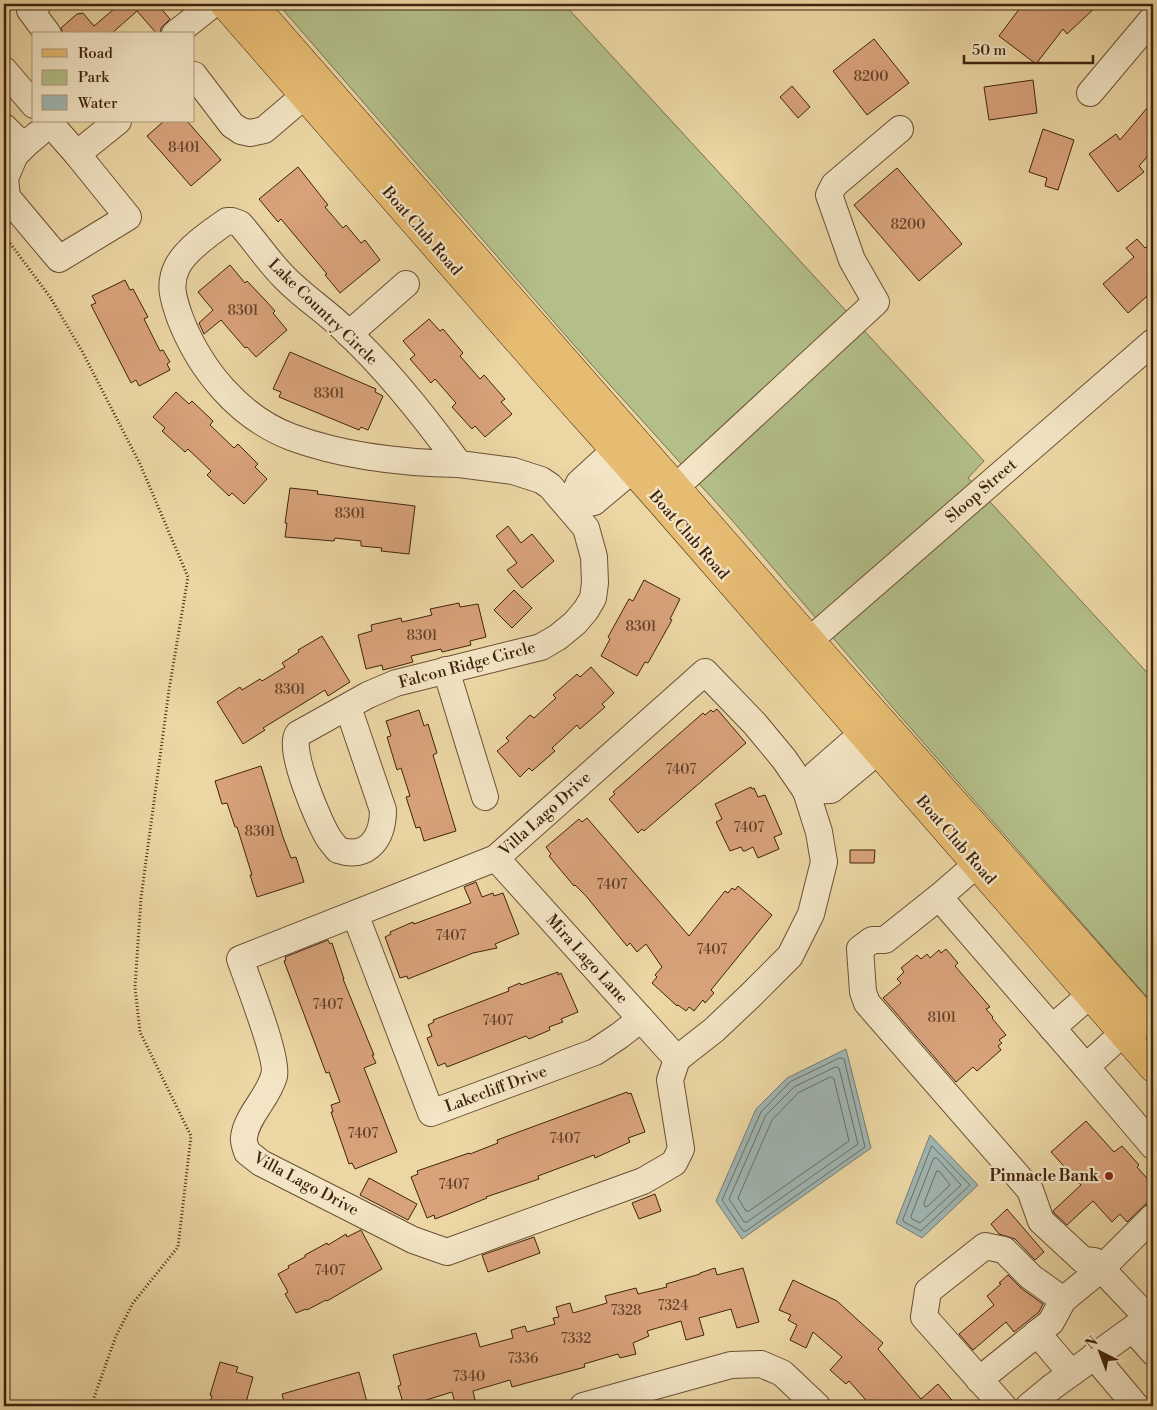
<svg xmlns="http://www.w3.org/2000/svg" width="1157" height="1410" viewBox="0 0 1157 1410" font-family="'Libre Bodoni',serif">
  <style>
    .green { fill: #b3be88; stroke: #7a704b }
    .water { fill: #9fb6b3; stroke: #797b71 }
    .lines { fill: none; stroke-linecap: round; stroke-linejoin: round }
    .shore { stroke: #706c60; stroke-width: 1 }
    .building { fill: #d8a27b; stroke: #40230e }
    .minor-casing { stroke: #6b5034; stroke-width: 28 }
    .major-casing { stroke: #40230e; stroke-width: 29 }
    .path { stroke: #40230e; stroke-width: 3; stroke-dasharray: 1 2.5; stroke-linecap: butt }
    .minor { stroke: #f2e4c4; stroke-width: 26 }
    .major { stroke: #e6bb72; stroke-width: 28 }
    .poi-dot { fill: #8f2418; stroke: #f2e4c4; stroke-width: 2 }
    .labels { text-anchor: middle; dominant-baseline: central; stroke-width: 4.5; stroke-linejoin: round; paint-order: stroke }
    .number-label { font-size: 14px; fill: #664329 }
    .street-label { font-size: 16px; fill: #40230e; stroke: #f2e4c4 }
    .poi-label { font-size: 16px; font-weight: bold; fill: #40230e; stroke: #f2e4c4; text-anchor: end }
  </style>
  <rect width="100%" height="100%" fill="#ebd6a4"/>
  <filter id="stains"><feTurbulence type="fractalNoise" baseFrequency=".004" numOctaves="4"/><feColorMatrix values="0 0 0 0 .2 0 0 0 0 .09 0 0 0 0 .02 0 0 0 .5 -.17"/></filter>
  <radialGradient id="worn" r=".72"><stop offset=".6" stop-color="#630" stop-opacity="0"/><stop offset="1" stop-color="#630" stop-opacity=".3"/></radialGradient>
  <!-- green -->
  <path class="green" d="M278,4H564L984,461L968,478L1153,679V1004L900,716L731,519L573,344Z"/>
  <!-- water -->
  <g class="water">
    <path d="M846,1049L871,1148L742,1239L716,1201L756,1109L787,1078Z"/>
    <path d="M930,1135L978,1185L922,1238L896,1223Z"/>
  </g>
  <g class="lines">
    <!-- shore -->
    <g class="shore">
      <path d="M840,1058L844,1059L865,1147L746,1231H743L722,1200L761,1112L790,1082Z"/>
      <path d="M836,1067L839,1068L858,1144L747,1222H744L729,1199L766,1115L794,1087Z"/>
      <path d="M831,1077L834,1079L849,1141L749,1211H746L738,1198L772,1120L798,1093Z"/>
      <path d="M932,1146L970,1185L921,1231L904,1222L903,1220Z"/>
      <path d="M934,1158H937L961,1185L920,1223L912,1219L911,1217Z"/>
      <path d="M937,1171L940,1172L950,1185L928,1206L925,1207L924,1204Z"/>
    </g>
  </g>
  <!-- building -->
  <g class="building">
    <path d="M120,4H157L170,19L161,28L160,34H157L137,11L111,34H63L61,28L77,14L83,13L94,26Z"/>
    <path d="M1023,4H1099L1067,34L1063,29L1036,64L999,36Z"/>
    <path d="M874,39L909,83L867,115L833,71Z"/>
    <path d="M1033,80L1037,113L989,120L984,87Z"/>
    <path d="M792,86L810,107L798,118L780,97Z"/>
    <path d="M1153,101V150L1139,166L1144,172L1118,192L1089,154L1116,134L1120,140Z"/>
    <path d="M164,121H187L221,160L191,186L147,136Z"/>
    <path d="M1043,129L1074,140L1058,190L1045,186L1047,178L1029,172Z"/>
    <path d="M298,167L328,205L325,207L343,228L346,225L361,243L365,240L380,260L340,293L325,275L327,274L281,219L278,222L259,199Z"/>
    <path d="M897,168L962,244L919,281L854,205Z"/>
    <path d="M1137,239L1145,248L1153,241V291L1128,313L1103,284L1134,257L1126,248Z"/>
    <path d="M230,265L245,283L247,281L266,301L275,311L273,313L287,330L256,357L247,347L245,348L221,320L204,334L199,323L213,310L198,292Z"/>
    <path d="M125,280L130,290L133,289L148,317L144,319L160,351L163,350L170,362L167,364L170,370L139,386L136,380L131,383L91,305L96,303L92,296Z"/>
    <path d="M429,319L440,331L443,329L463,353L460,356L480,379L484,375L505,399L501,402L512,414L485,437L475,426L472,429L452,407L456,403L435,379L431,383L410,359L415,355L403,341Z"/>
    <path d="M290,352L376,389L375,392L383,396L368,430L361,427L359,430L279,397L281,392L273,389Z"/>
    <path d="M176,392L189,404L192,401L213,421L210,425L234,448L238,444L258,464L255,467L267,479L244,504L232,493L229,496L207,475L211,471L188,449L185,452L162,431L165,428L153,417Z"/>
    <path d="M290,488L318,491L317,494L415,506L409,554L381,551L382,548L361,546V541L335,538L334,541L285,537L287,523H285Z"/>
    <path d="M508,526L521,543L532,534L554,561L522,588L507,570L517,563L496,536Z"/>
    <path d="M644,580L680,599L670,619L672,620L648,663L645,662L637,676L601,656L610,639L608,637L629,599L633,601Z"/>
    <path d="M514,590L532,608L512,628L494,610Z"/>
    <path d="M459,603L460,607L478,604L486,637L470,641L471,645L442,652L441,649L411,656L413,662L383,670L382,665L366,669L358,635L372,631L371,625L401,618L402,622L432,615L430,609Z"/>
    <path d="M322,636L350,682L328,696L325,690L263,728L265,730L243,744L217,702L240,687L242,690L260,679L262,681L285,667L282,663L299,652L298,650Z"/>
    <path d="M591,667L614,693L602,704L605,707L580,729L577,725L552,748L555,751L532,771L529,768L520,777L497,751L509,741L506,738L530,715L534,718L556,698L553,695L577,674L580,677Z"/>
    <path d="M717,709L746,743L644,831L642,829L638,833L609,799L615,794L613,792L703,713L705,715L711,710L713,712Z"/>
    <path d="M419,710L424,726L428,724L437,753L433,755L456,831L424,841L420,827L416,828L406,797L410,796L401,768L397,770L387,737L391,736L386,721Z"/>
    <path d="M261,766L283,837L291,858L296,857L304,882L257,897L250,875H252L237,827H235L227,803L222,804L215,781Z"/>
    <path d="M751,787L752,789L754,788L758,797L765,795L782,834L774,837L779,849L758,858L753,847L745,851H743L741,847L730,851L716,822L722,819L715,804Z"/>
    <path d="M587,818L689,936L725,891L728,893L732,888L735,890L738,886L772,915L711,990L714,993L705,1003L703,1000L694,1011L689,1007L686,1011L678,1005L677,1006L652,983L657,977L655,975L662,967L646,944L637,952L630,943L627,946L586,896L575,885L574,886L549,856L551,854L546,847L579,819L582,822Z"/>
    <path d="M850,850H875L874,863H850Z"/>
    <path d="M476,882L482,897L493,893L494,896L503,893L519,934L495,944L497,948L473,953L408,979L407,976L400,978L385,937L391,934L390,932L413,922L414,924L471,903L464,887Z"/>
    <path d="M328,940L330,944L332,943L344,979H343L374,1055H372L376,1063L364,1068L397,1152L355,1169L352,1163L349,1164L331,1112H333L331,1105L340,1102L329,1072L326,1073L284,961L286,960L285,957Z"/>
    <path d="M946,949L958,963L955,966L990,1007L986,1009L993,1017L992,1018L1006,1035L999,1040L1002,1043L998,1046L1001,1050L977,1071L973,1067L956,1082L883,998L901,983L897,979L904,972L901,968L917,955L921,959L927,954L930,958L939,950L941,953Z"/>
    <path d="M558,972V975L561,973L578,1012L561,1019L563,1022L549,1027L550,1030L529,1039L526,1036L447,1067L445,1063L438,1066L427,1038L432,1036L428,1025L434,1022L433,1020L509,991L508,988L520,983L521,985Z"/>
    <path d="M627,1092L628,1094L631,1093L645,1132L628,1138L630,1142L595,1158L594,1155L538,1176L539,1179L486,1197L487,1198L453,1212L435,1219L434,1215L427,1218L411,1177L418,1174L417,1171L469,1153L470,1154L498,1143L497,1140Z"/>
    <path d="M1086,1121L1114,1152L1122,1146L1139,1165L1137,1167L1153,1185V1197L1127,1222L1120,1214L1112,1222L1093,1201L1067,1225L1054,1213L1053,1211L1081,1185L1051,1152Z"/>
    <path d="M369,1178L417,1204L408,1220L360,1195Z"/>
    <path d="M655,1194L661,1211L639,1219L632,1203Z"/>
    <path d="M1007,1209L1044,1252L1035,1260L1015,1239L999,1234L991,1224Z"/>
    <path d="M361,1230L382,1269L327,1301L326,1300L307,1310L306,1309L296,1313L285,1294L288,1292L278,1274L289,1268L288,1266L305,1257V1255L327,1243L328,1245L346,1234L347,1237Z"/>
    <path d="M534,1237L540,1253L488,1272L482,1255Z"/>
    <path d="M715,1268L717,1275L743,1268L759,1322L737,1328L731,1309L699,1318L704,1335L686,1340L681,1321L647,1331L649,1336L633,1343L636,1354L620,1358L618,1354L584,1364L585,1367L512,1387L510,1380L473,1391L475,1400L456,1406L452,1392L423,1401L424,1406H404L398,1386L401,1385L393,1355L476,1333L480,1347L513,1338L511,1330L525,1326L527,1332L555,1324L553,1318L559,1317L556,1307L570,1303L573,1313L607,1303L605,1296L636,1288L638,1294L667,1287L666,1284L700,1274V1273Z"/>
    <path d="M1008,1275L1022,1289L1043,1304L1039,1312L1014,1332L1006,1322L973,1350L959,1334L994,1305L987,1296L1001,1284L999,1283Z"/>
    <path d="M793,1280L837,1301L883,1343L878,1349L921,1399L938,1384L957,1406H871L849,1381L846,1384L830,1370L842,1357L813,1332L806,1348L790,1340L797,1325L788,1320L791,1315L779,1310Z"/>
    <path d="M220,1362L238,1367L236,1372L253,1377L245,1406H209L212,1396L210,1395Z"/>
    <path d="M359,1372L368,1406H285L282,1394Z"/>
  </g>
  <g class="lines">
    <defs>
      <g id="minor">
        <path d="M38,4L30,10L48,34"/>
        <path d="M175,34L213,4"/>
        <path d="M4,70L34,105"/>
        <path d="M194,75L232,125L241,131L250,133L264,130L304,96"/>
        <path d="M1090,93L1153,18"/>
        <path d="M48,121L77,154L118,121"/>
        <path d="M4,127L15,138L26,144L38,134"/>
        <path d="M26,144L15,155L5,178L7,197L59,259L128,217L77,154"/>
        <path d="M227,221H232L240,224C255,241 268,261 284,277C303,297 326,311 345,330C388,370 425,417 459,464C403,463 345,457 291,437C239,417 200,370 180,318C174,301 168,285 177,267C185,250 211,232 227,221Z"/>
        <path d="M349,334L406,284"/>
        <path d="M641,447L632,470L594,502L569,507L579,483L615,450Z"/>
        <path d="M676,487L876,302L852,260L829,195L834,185L900,129"/>
        <path d="M810,640L1153,342"/>
        <path d="M446,670L485,797"/>
        <path d="M705,672L755,724L784,759L806,791L819,832L824,862L811,914L790,956L750,996L714,1030L677,1059L670,1080L681,1149L674,1163L643,1181L447,1252L413,1240L261,1163L247,1152C246,1148 243,1142 244,1137C247,1115 268,1098 274,1076C279,1060 247,979 240,959L496,858Z"/>
        <path d="M348,707L383,810C383,838 368,860 338,850C335,846 331,842 328,837C319,822 287,749 298,734L368,695L396,683L541,647L558,637L575,623L586,610L593,598L595,583L594,557L586,528L550,486L541,480L513,471L459,464"/>
        <path d="M806,791L831,790L878,751L888,733"/>
        <path d="M806,791L816,774L863,733L883,731"/>
        <path d="M496,858L677,1059"/>
        <path d="M977,864L939,897L885,940H872L860,949L863,992L867,1003L1030,1190L1041,1221L1083,1260L1094,1261L1148,1318"/>
        <path d="M939,897L1086,1067"/>
        <path d="M355,914L431,1113L595,1052L619,1036L641,1019"/>
        <path d="M1052,1028L1090,995"/>
        <path d="M1123,1033L1086,1067L1153,1146"/>
        <path d="M1133,1329L1153,1352"/>
        <path d="M1037,1333L1071,1373"/>
        <path d="M1094,1356L1136,1406"/>
        <path d="M979,1380L1051,1322L1063,1300L1101,1269L1153,1217"/>
        <path d="M583,1406L731,1365L761,1364L782,1373L817,1406"/>
        <path d="M1003,1406L924,1317L928,1291L985,1246L1004,1250L1031,1277L1063,1300"/>
        <path d="M1029,1406L1052,1387L1153,1314"/>
      </g>
      <g id="major">
        <path d="M224,4L552,380L659,500L1153,1068"/>
        <path d="M253,4L810,640L1153,1026"/>
      </g>
    </defs>
    <!-- minor casing -->
    <use href="#minor" class="minor-casing"/>
    <!-- major casing -->
    <use href="#major" class="major-casing"/>
    <!-- path -->
    <path class="path" d="M4,235L50,297L82,351L140,464L188,577L169,690L141,898L135,987L140,1032L191,1136L178,1247L133,1303L116,1336L91,1406"/>
    <!-- minor -->
    <use href="#minor" class="minor"/>
    <!-- major -->
    <use href="#major" class="major"/>
  </g>
  <!-- markers -->
  <circle class="poi-dot" cx="1109" cy="1176" r="5"/>
  <g class="labels">
    <!-- number labels -->
    <g class="number-label">
      <text x="871" y="77">8200</text>
      <text x="184" y="148">8401</text>
      <text x="908" y="225">8200</text>
      <text x="243" y="311">8301</text>
      <text x="329" y="394">8301</text>
      <text x="350" y="514">8301</text>
      <text x="641" y="627">8301</text>
      <text x="422" y="636">8301</text>
      <text x="290" y="690">8301</text>
      <text x="681" y="770">7407</text>
      <text x="749" y="828">7407</text>
      <text x="260" y="832">8301</text>
      <text x="612" y="885">7407</text>
      <text x="451" y="936">7407</text>
      <text x="712" y="950">7407</text>
      <text x="328" y="1005">7407</text>
      <text x="942" y="1018">8101</text>
      <text x="498" y="1021">7407</text>
      <text x="363" y="1134">7407</text>
      <text x="565" y="1139">7407</text>
      <text x="454" y="1185">7407</text>
      <text x="330" y="1271">7407</text>
      <text x="673" y="1306">7324</text>
      <text x="626" y="1311">7328</text>
      <text x="576" y="1339">7332</text>
      <text x="523" y="1359">7336</text>
      <text x="469" y="1377">7340</text>
    </g>
    <!-- street labels -->
    <g class="street-label">
      <text transform="translate(422 231) rotate(49)">Boat Club Road</text>
      <text transform="translate(323 312) rotate(44)">Lake Country Circle</text>
      <text transform="translate(981 491) rotate(-41)">Sloop Street</text>
      <text transform="translate(689 535) rotate(49)">Boat Club Road</text>
      <text transform="translate(467 665) rotate(-15)">Falcon Ridge Circle</text>
      <text transform="translate(545 814) rotate(-42)">Villa Lago Drive</text>
      <text transform="translate(956 840) rotate(49)">Boat Club Road</text>
      <text transform="translate(587 959) rotate(48)">Mira Lago Lane</text>
      <text transform="translate(496 1089) rotate(-20)">Lakecliff Drive</text>
      <text transform="translate(306 1184) rotate(28)">Villa Lago Drive</text>
    </g>
    <!-- poi labels -->
    <g class="poi-label">
      <text x="1099" y="1176">Pinnacle Bank</text>
    </g>
  </g>
  <!-- margin -->
  <rect width="1157" height="1410" fill="none" stroke="#ebd6a4" stroke-width="20"/>
  <rect x="5" y="5" width="1147" height="1400" fill="none" stroke="#40230e" stroke-width="2.5"/>
  <rect x="10" y="10" width="1137" height="1390" fill="none" stroke="#40230e"/>
  <!-- legend -->
  <rect x="32" y="32" width="162" height="90" fill="#f2e4c4" stroke="#ab977b"/>
  <rect x="42" y="49" width="25" height="8" fill="#e6bb72" stroke="#ab977b"/>
  <text x="78" y="58" font-size="15" fill="#40230e">Road</text>
  <rect x="42" y="70" width="25" height="15" fill="#b3be88" stroke="#ab977b"/>
  <text x="78" y="82" font-size="15" fill="#40230e">Park</text>
  <rect x="42" y="95" width="25" height="15" fill="#9fb6b3" stroke="#ab977b"/>
  <text x="78" y="108" font-size="15" fill="#40230e">Water</text>
  <!-- north arrow -->
  <g transform="translate(1100 1352) rotate(318)" stroke="#f2e4c4" stroke-width="4" paint-order="stroke">
  <path d="M0-4L9 19L0 12L-9 19Z" fill="#40230e"/>
  <text y="-8" font-size="14" font-weight="bold" text-anchor="middle" fill="#40230e">N</text>
  </g>
  <!-- scale -->
  <path d="M964 55v8h129v-8" fill="none" stroke="#40230e" stroke-width="2.5"/>
  <text x="972" y="55" font-size="15" fill="#40230e" stroke="#f2e4c4" stroke-width="4" paint-order="stroke">50 m</text>
  <rect width="100%" height="100%" filter="url(#stains)"/>
  <rect width="100%" height="100%" fill="url(#worn)"/>
</svg>
